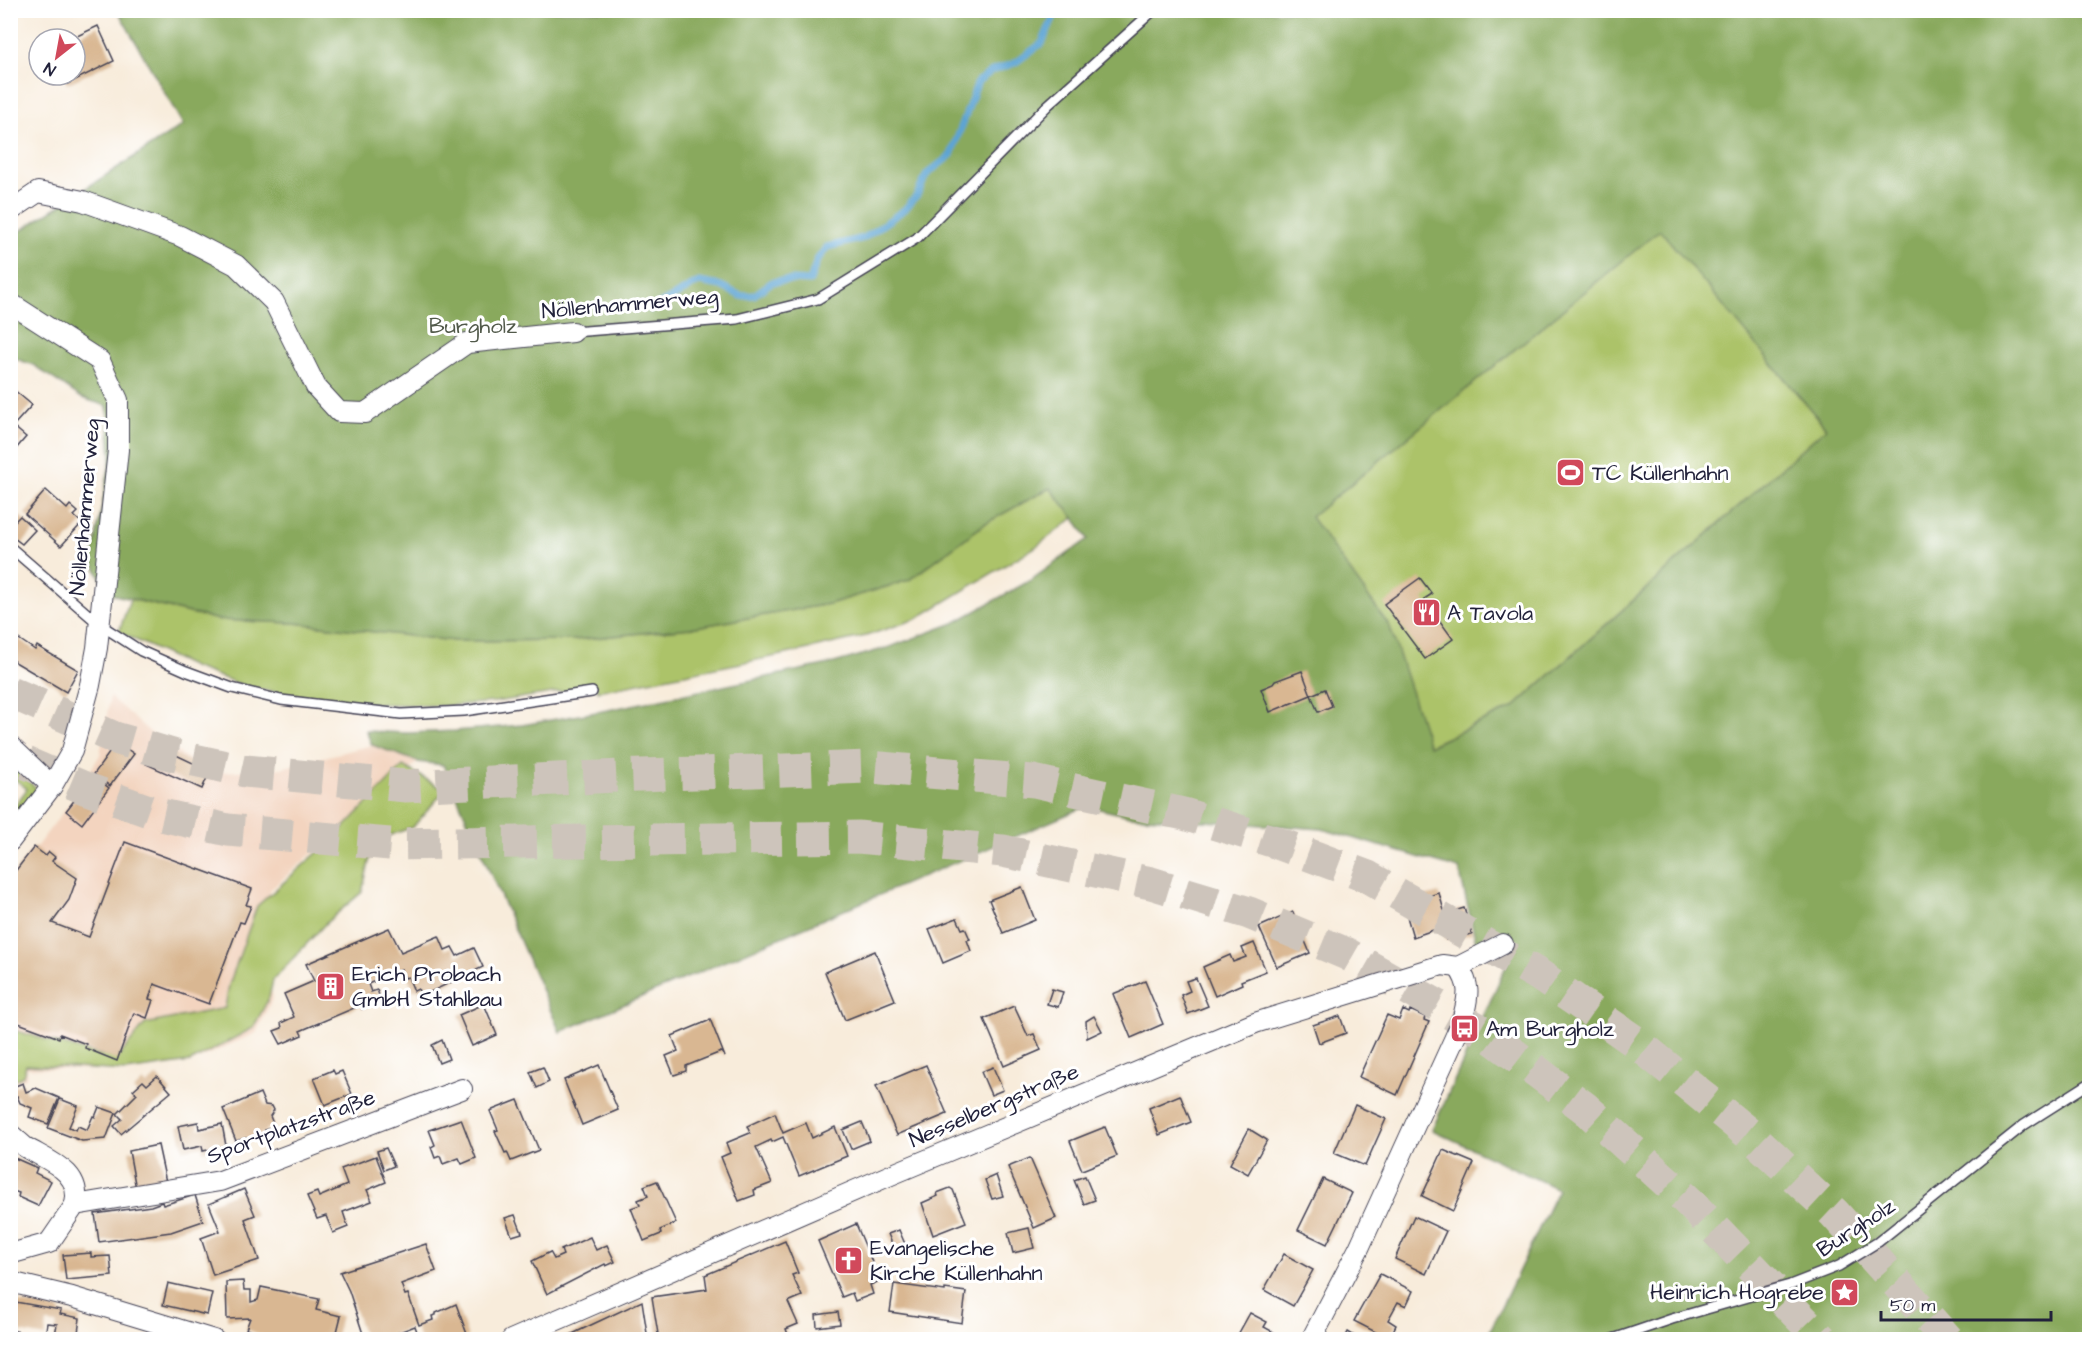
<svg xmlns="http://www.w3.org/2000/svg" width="2100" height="1350" viewBox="0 0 2100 1350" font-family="'Architects Daughter',sans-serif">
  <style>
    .built { fill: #f3d4bf }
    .green { fill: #acc369; stroke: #677252; stroke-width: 1.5 }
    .forest { fill: #89a95d; stroke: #56664c; stroke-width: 1.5; fill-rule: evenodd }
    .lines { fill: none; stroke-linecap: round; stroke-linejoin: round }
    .stream { stroke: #5da4d3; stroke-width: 7 }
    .building { fill: #d9b792 }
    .highway-tunnel { stroke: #cdc4bb; stroke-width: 33; stroke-dasharray: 33 16; stroke-linecap: butt }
    .lane-casing { stroke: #424053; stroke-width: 12 }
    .street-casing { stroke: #424053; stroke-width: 22 }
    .lane { stroke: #fff; stroke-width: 9 }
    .street { stroke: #fff; stroke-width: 20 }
    .labels { text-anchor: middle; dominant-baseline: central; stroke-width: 6; stroke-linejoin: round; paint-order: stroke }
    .street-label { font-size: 22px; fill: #22223b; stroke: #fff }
    .park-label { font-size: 22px; fill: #525a4b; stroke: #fff }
    .poi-label { font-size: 22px; fill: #22223b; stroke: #fff; text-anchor: start }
  </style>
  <rect width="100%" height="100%" fill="#fff"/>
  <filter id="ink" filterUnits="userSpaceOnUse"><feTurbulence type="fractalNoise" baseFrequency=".0167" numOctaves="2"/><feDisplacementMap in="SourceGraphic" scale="12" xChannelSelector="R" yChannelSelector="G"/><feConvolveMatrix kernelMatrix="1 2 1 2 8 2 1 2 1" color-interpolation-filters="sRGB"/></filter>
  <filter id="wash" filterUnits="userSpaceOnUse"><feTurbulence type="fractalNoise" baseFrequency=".008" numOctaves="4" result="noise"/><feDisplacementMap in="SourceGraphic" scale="24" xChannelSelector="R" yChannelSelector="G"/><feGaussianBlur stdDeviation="1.35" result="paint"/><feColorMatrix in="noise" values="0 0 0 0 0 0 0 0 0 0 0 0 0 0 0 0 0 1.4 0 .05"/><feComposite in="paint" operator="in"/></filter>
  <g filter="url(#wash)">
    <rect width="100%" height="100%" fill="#f8ecdb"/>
    <!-- built -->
    <path class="built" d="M110,697L160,741L210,773L281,768L372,745L418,762L270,890L255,935L273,997L256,1033L192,1062L128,1071L27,1068L26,1078L11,1084L10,881L73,799L100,755Z"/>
    <!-- green -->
    <g class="green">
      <path d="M1660,229L1826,428L1514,707L1428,746L1390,627L1310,517Z"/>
      <path d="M1051,487L1074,518L1034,548L916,619L866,636L787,654L598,691L596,686L495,702L444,706L385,704L327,700L251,688L193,667L119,632L130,599L219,620L295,623L455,641L574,640L690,628L829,604L909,580L986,523Z"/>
      <path d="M10,761L37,789L36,792L11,823V811L27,789L11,776Z"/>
      <path d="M403,766L445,790L413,827L374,841L362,892L326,923L273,980L269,998L253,1028L190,1062L126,1071L26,1065L23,1076L11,1082V1034L17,1031L88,1052L117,1059L145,1024L225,1008L229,985L257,906L335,837Z"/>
    </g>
    <!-- forest -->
    <path class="forest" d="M118,11H2089V1339H1486L1558,1189L1432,1130L1511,955L1476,943L1459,869L1322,829L1129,816L1087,806L560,1032L443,765L418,762L372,745L366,731L407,733L455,731L522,725L608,710L834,663L890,647L954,623L1031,580L1088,539L1074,518L1050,488L986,523L909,580L829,604L690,628L574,640L455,641L295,623L219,620L107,593L92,560L111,456L107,406L82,398L33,365L11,357V237L183,125ZM1660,230L1826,428L1514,707L1429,746L1390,627L1311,517Z"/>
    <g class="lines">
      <!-- stream -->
      <path class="stream" d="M651,309L699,282L721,286L741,296L754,295L772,282L792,280L810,281L817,260L827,247L864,238L905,209L917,195L927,174L951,155L978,81L992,71L1015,63L1042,43L1055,14L1054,10"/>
    </g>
    <g id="blocks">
      <!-- building -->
      <g class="building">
        <path d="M98,26L114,61L67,84L62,75H75V37Z"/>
        <path d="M14,390L32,405L13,426L26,437L10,456V394Z"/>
        <path d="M46,490L67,509L70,505L78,512L74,516L82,523L61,546L25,514Z"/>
        <path d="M20,516L35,530L22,544L10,535V526Z"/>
        <path d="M1420,578L1432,594L1424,599L1453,639L1425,659L1384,604Z"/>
        <path d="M10,633L35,650L37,646L78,670L66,692L10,659Z"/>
        <path d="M1302,671L1311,695L1270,712L1261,689L1273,684L1275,681Z"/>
        <path d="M1325,689L1332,706L1318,712L1311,695Z"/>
        <path d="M117,742L134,754L110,786L94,774Z"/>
        <path d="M155,745L210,771L202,789L146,764Z"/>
        <path d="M93,776L109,788L82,824L66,811Z"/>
        <path d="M125,842L252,889L246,905L251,906L244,923L240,922L209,1004L154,984L149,999L153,1000L147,1018L134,1013L117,1061L85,1048L86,1044L60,1034L59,1038L13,1021L10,1028V878L34,847L46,856L49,852L55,857L52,861L77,878L69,900L52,923L89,937Z"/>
        <path d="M1054,857L1060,870L1048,876L1042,863Z"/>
        <path d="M1022,887L1035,920L1003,933L989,900Z"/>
        <path d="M1439,893L1445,914L1464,908L1472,934L1446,940L1442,927L1413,937L1403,903Z"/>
        <path d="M1293,912L1310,953L1277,967L1259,927Z"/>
        <path d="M957,918L962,929L965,928L970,939L967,940L971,951L943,963L929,929Z"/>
        <path d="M389,928L401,952L439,936L445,950L452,947L457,956L474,948L483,967L422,996L418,989L414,991L408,977L405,978L401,970L368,984L371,992L377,990L381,1000L362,1009L361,1005L300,1031L302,1035L281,1044L274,1031L282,1028L281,1023L294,1017L284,994L314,981L306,964Z"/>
        <path d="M1254,943L1266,971L1241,981L1242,984L1215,996L1203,967L1230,955L1233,962L1246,957L1242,948Z"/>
        <path d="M875,951L895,1000L845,1020L825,972Z"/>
        <path d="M1196,978L1208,1006L1188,1014L1181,995L1190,991L1186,981Z"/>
        <path d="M1145,981L1163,1024L1131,1038L1113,994Z"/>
        <path d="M1052,989L1063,992L1058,1007L1047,1004Z"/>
        <path d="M484,1004L497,1035L472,1046L459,1015Z"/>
        <path d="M1014,1006L1028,1036L1034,1034L1041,1050L1004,1066L984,1019Z"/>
        <path d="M1403,1010L1409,1013L1410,1010L1425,1017L1424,1020L1429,1022L1397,1095L1359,1077L1387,1015L1399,1020Z"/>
        <path d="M1094,1016L1102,1031L1087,1038L1086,1021Z"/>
        <path d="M1340,1016L1346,1033L1319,1043L1313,1025Z"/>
        <path d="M710,1019L725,1057L721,1052L686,1066V1071L674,1075L666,1056L678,1051L672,1036L708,1021Z"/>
        <path d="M442,1040L449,1059L439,1063L432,1045Z"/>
        <path d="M599,1065L618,1110L582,1125L564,1080Z"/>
        <path d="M926,1065L947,1114L897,1135L876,1086Z"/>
        <path d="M543,1067L549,1082L537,1088L530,1072Z"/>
        <path d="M993,1067L1003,1090L991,1095L981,1072Z"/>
        <path d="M333,1070L335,1074L342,1071L352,1094L325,1105L314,1078Z"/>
        <path d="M157,1076L171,1092L121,1134L114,1126L122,1119L117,1114L137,1094L133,1090L143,1081L147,1085Z"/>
        <path d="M23,1083L26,1092L36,1088L59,1098L48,1124L29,1117L32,1108L20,1103L17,1096L10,1098V1088Z"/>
        <path d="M260,1093L265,1105L272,1106L274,1110L270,1116L274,1126L265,1130L266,1132L247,1140L246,1138L236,1141L223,1109Z"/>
        <path d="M1180,1095L1191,1122L1159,1135L1149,1108Z"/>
        <path d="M60,1099L78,1106L69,1127L76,1130L78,1126L87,1130L93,1116L95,1117L99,1107L116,1113L106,1139L82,1141L48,1128Z"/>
        <path d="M518,1100L539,1150L511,1161L507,1152L505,1153L495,1131L498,1130L490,1111Z"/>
        <path d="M1355,1105L1386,1119L1365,1166L1334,1153Z"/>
        <path d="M775,1113L783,1133L806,1123L812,1138L835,1127L847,1156L799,1176L783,1137L772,1142L771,1140L756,1147L772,1183L754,1190L755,1195L739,1201L721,1157L730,1153L726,1143L750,1133L747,1126Z"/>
        <path d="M461,1119L476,1158L462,1164L459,1158L443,1164L440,1156L435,1158L431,1147L435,1145L429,1130Z"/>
        <path d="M198,1122L199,1129L222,1124L226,1146L203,1151L202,1146L183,1150L178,1126Z"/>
        <path d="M862,1122L870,1141L851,1149L843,1130Z"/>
        <path d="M1105,1127L1117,1156L1082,1170L1070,1141Z"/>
        <path d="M1249,1129L1267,1140L1248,1174L1230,1164Z"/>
        <path d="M158,1145L166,1182L136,1189L129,1151Z"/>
        <path d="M386,1148L394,1166L384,1170L377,1151Z"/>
        <path d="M1443,1150L1474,1163L1453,1211L1422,1196Z"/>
        <path d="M10,1156L37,1168L35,1173L51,1181L38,1206L18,1197L19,1193L10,1190Z"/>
        <path d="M376,1156L386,1182L367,1190L372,1201L343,1212L348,1227L333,1233L326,1216L317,1219L307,1196L317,1192L319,1197L347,1185L341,1169Z"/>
        <path d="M1030,1158L1056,1218L1034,1228L1008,1167Z"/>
        <path d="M996,1175L1003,1196L992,1199L985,1180Z"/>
        <path d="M1085,1176L1095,1200L1084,1204L1074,1180Z"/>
        <path d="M1323,1179L1352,1193L1327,1244L1298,1230Z"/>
        <path d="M657,1181L676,1223L660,1230L661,1234L644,1241L631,1208L640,1205L638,1200L648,1196L644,1186Z"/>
        <path d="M950,1188L953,1190L966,1222L933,1235L922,1203L938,1196L937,1193Z"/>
        <path d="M244,1189L255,1215L245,1219L259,1260L213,1275L201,1238L220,1231L209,1204Z"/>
        <path d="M195,1195L203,1221L171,1232L99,1242L95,1214L151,1206L162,1202L163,1205Z"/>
        <path d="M515,1215L522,1233L512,1236L505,1218Z"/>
        <path d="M1414,1216L1446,1231L1426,1274L1395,1259Z"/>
        <path d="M856,1224L880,1281L870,1285L873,1294L855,1301L852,1293L842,1297L818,1241Z"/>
        <path d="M1029,1228L1034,1248L1013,1253L1008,1233Z"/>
        <path d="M899,1230L908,1251L897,1255L888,1234Z"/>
        <path d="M590,1237L596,1250L607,1245L615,1262L606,1266L605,1264L547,1294L532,1261L550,1252L554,1259L563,1255L561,1250Z"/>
        <path d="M785,1241L798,1273L792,1275L802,1296L788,1302L798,1324L786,1329L790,1340H659L652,1297L707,1289L705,1275Z"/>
        <path d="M426,1244L436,1271L401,1284L405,1295L408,1294L419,1325L433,1320L432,1316L436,1315V1313L456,1304L468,1337L462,1340H420L415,1326L379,1340H365L349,1291L340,1272Z"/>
        <path d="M91,1253V1257L110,1256L112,1276L66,1280L63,1255Z"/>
        <path d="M1284,1254L1313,1270L1293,1306L1264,1290Z"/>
        <path d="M1380,1274L1413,1291L1406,1306L1398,1302L1388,1320L1396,1325L1389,1339L1354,1321Z"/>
        <path d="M243,1281L244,1290H251V1302L258,1300L261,1287L319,1299L316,1310L341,1316L335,1340H273L246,1329L250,1318L227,1319L226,1282Z"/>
        <path d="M168,1283L212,1293L207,1315L163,1305Z"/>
        <path d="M894,1284L945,1291V1289L966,1292L962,1323L890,1312Z"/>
        <path d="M10,1301L61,1310L60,1314L80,1318L77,1340H54L57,1324L47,1323L45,1337L10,1330Z"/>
        <path d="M642,1301L648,1340H560L591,1325Z"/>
        <path d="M838,1312L840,1324L817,1327L816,1315Z"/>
        <path d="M1250,1313L1267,1322L1264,1327L1277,1334L1274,1340H1235Z"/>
        <path d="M1348,1332L1361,1340H1344Z"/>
      </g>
    </g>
  </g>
  <g filter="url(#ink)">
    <use href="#blocks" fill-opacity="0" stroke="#424053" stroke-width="1.5"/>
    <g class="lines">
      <!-- highway-tunnel -->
      <g class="highway-tunnel">
        <path d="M10,692L115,738L176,756L245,771L406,786L640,775L869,767L1034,781L1184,814L1275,842L1368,877L1539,975L1637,1043L1749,1134L1834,1213L1948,1340"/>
        <path d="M26,763L87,789L157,814L228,830L390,844L858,837L1003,851L1151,883L1249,913L1347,954L1487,1034L1585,1108L1687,1200L1822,1340"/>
      </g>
      <defs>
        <g id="lane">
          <path d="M573,332L737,319L818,299L917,238L1048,105L1154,10"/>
          <path d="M10,547L99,624L141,651L186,671L232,688L281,700L401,714L464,711L592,692"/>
          <path d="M1610,1340L1672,1319L1790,1285L1839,1266L1878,1242L2024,1125L2090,1083"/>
        </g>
        <g id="street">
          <path d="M10,211L38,192L83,201L180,236L236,265L274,302L316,387L339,412L365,413L467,343L573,332"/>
          <path d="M10,303L100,361L118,400V450L97,648L90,685L72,751L52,786L10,841"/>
          <path d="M10,746L52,786"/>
          <path d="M10,1134C15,1138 20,1143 25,1147C48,1161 83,1171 75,1205"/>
          <path d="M10,1254L49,1243L75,1205L220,1181L462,1089"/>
          <path d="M10,1282L72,1297L214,1340"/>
          <path d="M511,1340L893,1174L1255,1023L1442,965L1458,967L1503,944"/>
          <path d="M1311,1340L1359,1248L1462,1022C1467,999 1473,988 1458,967"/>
        </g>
      </defs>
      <!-- lane casing -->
      <use href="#lane" class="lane-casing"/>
      <!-- street casing -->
      <use href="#street" class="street-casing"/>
      <!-- lane -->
      <use href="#lane" class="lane"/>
      <!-- street -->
      <use href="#street" class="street"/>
    </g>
  </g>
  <!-- icons -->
  <defs>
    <symbol id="stadium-square" viewBox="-11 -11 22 22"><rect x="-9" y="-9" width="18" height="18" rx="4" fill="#d1495b" stroke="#fff"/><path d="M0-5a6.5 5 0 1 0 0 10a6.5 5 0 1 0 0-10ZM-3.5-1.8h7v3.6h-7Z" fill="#fff"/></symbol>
    <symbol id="restaurant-square" viewBox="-11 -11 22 22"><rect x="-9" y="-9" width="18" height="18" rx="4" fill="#d1495b" stroke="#fff"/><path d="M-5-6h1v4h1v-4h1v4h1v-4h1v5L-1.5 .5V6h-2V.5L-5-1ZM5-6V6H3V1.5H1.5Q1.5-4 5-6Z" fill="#fff"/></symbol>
    <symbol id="building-square" viewBox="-11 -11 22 22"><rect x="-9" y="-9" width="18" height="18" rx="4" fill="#d1495b" stroke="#fff"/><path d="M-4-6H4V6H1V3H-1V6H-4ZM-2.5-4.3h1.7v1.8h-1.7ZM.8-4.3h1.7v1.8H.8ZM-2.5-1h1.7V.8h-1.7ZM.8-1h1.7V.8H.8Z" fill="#fff"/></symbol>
    <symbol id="bus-square" viewBox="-11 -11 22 22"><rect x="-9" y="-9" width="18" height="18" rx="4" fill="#d1495b" stroke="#fff"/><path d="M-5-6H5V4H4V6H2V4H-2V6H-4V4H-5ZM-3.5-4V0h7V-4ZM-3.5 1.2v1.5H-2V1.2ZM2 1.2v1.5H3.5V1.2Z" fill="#fff"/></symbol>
    <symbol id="church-square" viewBox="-11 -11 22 22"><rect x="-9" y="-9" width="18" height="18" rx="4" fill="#d1495b" stroke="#fff"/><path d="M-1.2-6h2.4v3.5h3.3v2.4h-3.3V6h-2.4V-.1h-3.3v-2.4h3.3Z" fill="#fff"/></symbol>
    <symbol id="sight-square" viewBox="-11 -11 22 22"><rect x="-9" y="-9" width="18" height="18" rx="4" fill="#d1495b" stroke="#fff"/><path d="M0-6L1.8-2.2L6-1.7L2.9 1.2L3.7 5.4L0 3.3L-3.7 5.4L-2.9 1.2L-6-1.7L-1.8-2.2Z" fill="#fff"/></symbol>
  </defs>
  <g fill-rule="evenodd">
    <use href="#stadium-square" x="1554" y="456" width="33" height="33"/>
    <use href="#restaurant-square" x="1410" y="596" width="33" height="33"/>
    <use href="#building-square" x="314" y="970" width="33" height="33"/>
    <use href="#bus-square" x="1448" y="1012" width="33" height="33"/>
    <use href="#church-square" x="832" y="1244" width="33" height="33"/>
    <use href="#sight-square" x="1828" y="1276" width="33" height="33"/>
  </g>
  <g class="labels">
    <!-- street labels -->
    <g class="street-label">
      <text transform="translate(630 304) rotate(-5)">Nöllenhammerweg</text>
      <text transform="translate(85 507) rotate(-85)">Nöllenhammerweg</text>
      <text transform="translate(994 1106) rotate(-23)">Nesselbergstraße</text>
      <text transform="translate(291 1127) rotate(-20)">Sportplatzstraße</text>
      <text transform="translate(1856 1228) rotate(-33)">Burgholz</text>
    </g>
    <!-- park labels -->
    <g class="park-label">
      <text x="473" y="326">Burgholz</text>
    </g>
    <!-- poi labels -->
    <g class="poi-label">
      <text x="1592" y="473">TC Küllenhahn</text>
      <text x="1447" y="613">A Tavola</text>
      <text x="352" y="974">Erich Probach<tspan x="352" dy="25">GmbH Stahlbau</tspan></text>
      <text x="1486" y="1029">Am Burgholz</text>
      <text x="870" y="1248">Evangelische<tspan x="870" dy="25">Kirche Küllenhahn</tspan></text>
      <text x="1824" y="1292" text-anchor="end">Heinrich Hogrebe</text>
    </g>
  </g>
  <!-- margin -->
  <rect width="2100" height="1350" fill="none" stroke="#fff" stroke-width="36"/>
  <!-- north arrow -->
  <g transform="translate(57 57) rotate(211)"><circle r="28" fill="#ffffff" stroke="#a7a7b1" stroke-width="1.5"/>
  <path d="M0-4.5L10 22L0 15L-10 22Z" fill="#d1495b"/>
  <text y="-9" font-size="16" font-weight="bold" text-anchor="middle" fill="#22223b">N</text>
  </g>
  <!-- scale -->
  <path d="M1881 1311v9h170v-9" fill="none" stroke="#22223b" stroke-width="3"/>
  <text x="1890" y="1311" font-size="18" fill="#22223b" stroke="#ffffff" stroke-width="4.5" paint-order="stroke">50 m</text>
</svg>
